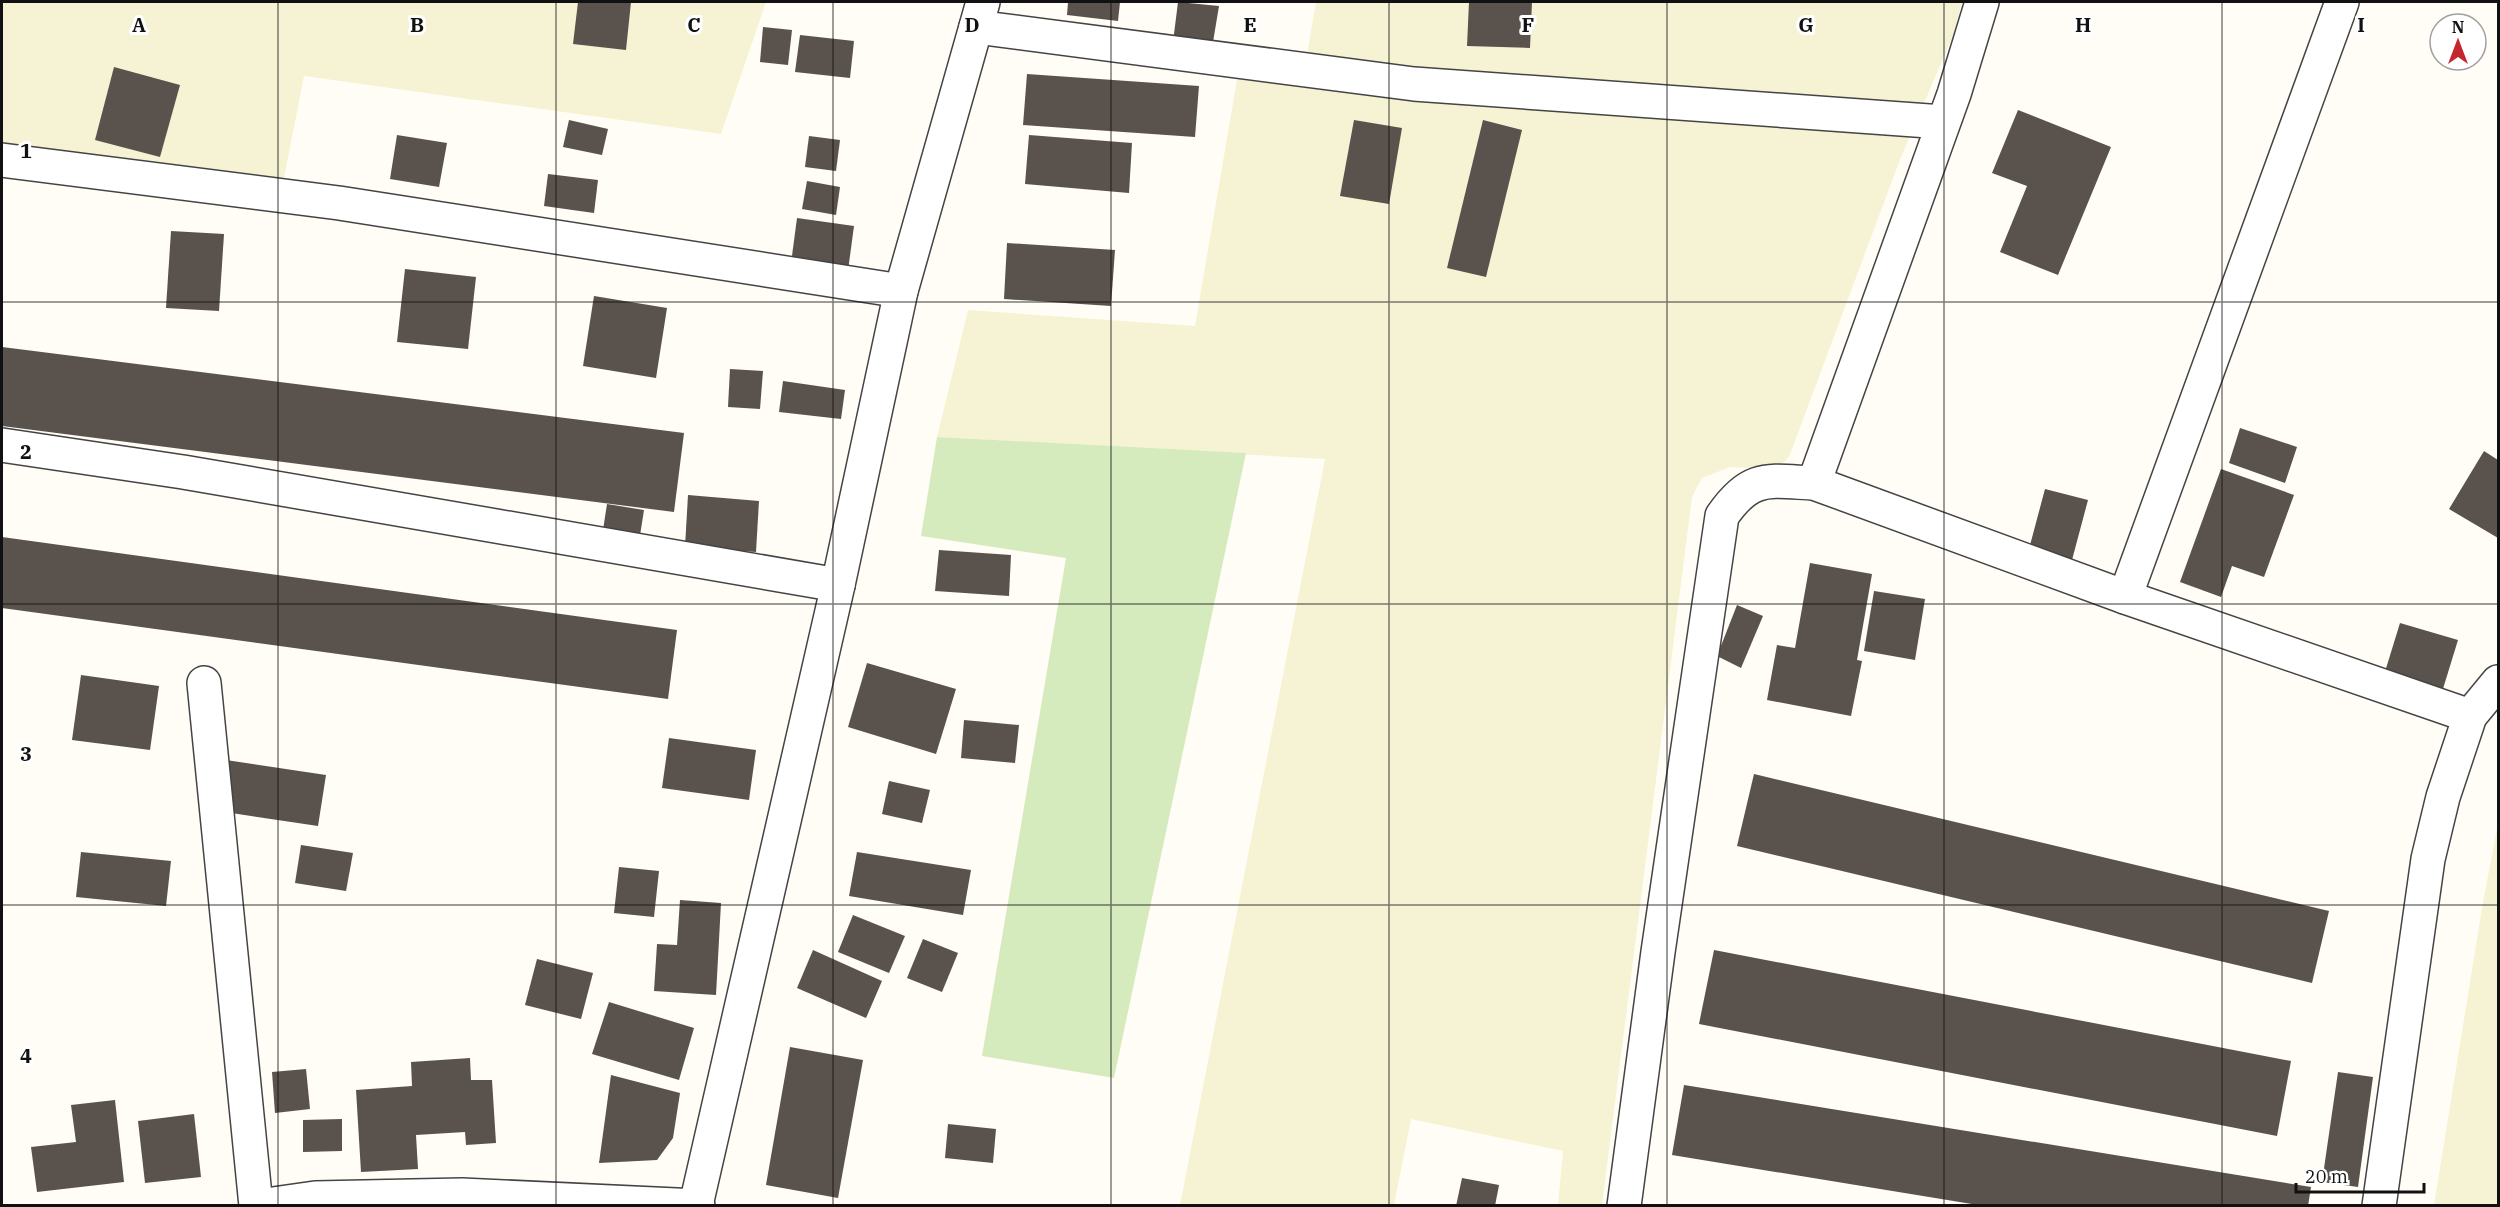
<svg xmlns="http://www.w3.org/2000/svg" width="2500" height="1207" viewBox="0 0 2500 1207" font-family="'IBM Plex Serif',serif">
  <style>
    .farmland { fill: #f6f3d4 }
    .green { fill: #d5ebbd }
    .building { fill: #5a524d }
    .lines { fill: none; stroke-linecap: round; stroke-linejoin: round }
    .street-casing { stroke: #444; stroke-width: 36 }
    .street { stroke: #fff; stroke-width: 33 }
    .grid { fill: none; stroke: #111; stroke-width: 1.5; stroke-opacity: 0.55 }
    .grid-label { font-size: 20px; text-anchor: middle; font-weight: bold; fill: #111; stroke: #fff; stroke-width: 6; stroke-linejoin: round; paint-order: stroke }
  </style>
  <rect width="100%" height="100%" fill="#fffdf5"/>
  <!-- farmland -->
  <g class="farmland">
    <path d="M2,2H766L721,134L304,76L279,203L2,167Z"/>
    <path d="M1316,2H1962L1954,33L1901,157L1789,457L1776,470L1730,467L1702,478L1692,497L1602,1205H1558L1563,1151L1411,1119L1394,1205H1180L1325,459L937,437L968,310L1195,326L1240,62L1304,72Z"/>
    <path d="M2498,823V1205H2434L2482,908Z"/>
  </g>
  <!-- green -->
  <path class="green" d="M937,437L1246,453L1114,1078L982,1056L1066,558L921,536Z"/>
  <!-- building -->
  <g class="building">
    <path d="M578,2H631L626,50L573,44Z"/>
    <path d="M1068,2H1120L1118,21L1067,15Z"/>
    <path d="M1178,2L1219,6L1212,48L1173,42Z"/>
    <path d="M1469,2H1532L1530,48L1467,46Z"/>
    <path d="M763,27L792,30L788,65L760,62Z"/>
    <path d="M800,35L854,41L850,78L795,72Z"/>
    <path d="M114,67L180,85L160,157L95,140Z"/>
    <path d="M1027,74L1199,86L1195,137L1023,125Z"/>
    <path d="M2018,110L2111,147L2058,275L2000,252L2027,186L1992,173Z"/>
    <path d="M569,120L608,129L602,155L563,147Z"/>
    <path d="M1354,120L1402,128L1389,204L1340,196Z"/>
    <path d="M1483,120L1522,130L1486,277L1447,268Z"/>
    <path d="M397,135L447,143L439,187L390,179Z"/>
    <path d="M1029,135L1132,143L1129,193L1025,184Z"/>
    <path d="M809,136L840,140L836,171L805,167Z"/>
    <path d="M548,174L598,180L594,213L544,206Z"/>
    <path d="M807,181L840,187L836,215L802,209Z"/>
    <path d="M797,218L854,226L847,278L790,271Z"/>
    <path d="M171,231L224,234L219,311L166,308Z"/>
    <path d="M1007,243L1115,250L1111,306L1004,299Z"/>
    <path d="M405,269L476,277L468,349L397,342Z"/>
    <path d="M594,296L667,308L656,378L583,366Z"/>
    <path d="M2,347L684,433L674,512L2,426Z"/>
    <path d="M730,369L763,371L760,409L728,407Z"/>
    <path d="M783,381L845,390L841,419L779,412Z"/>
    <path d="M2240,428L2297,447L2285,483L2229,463Z"/>
    <path d="M2484,451L2498,460V538L2449,509Z"/>
    <path d="M2221,469L2294,495L2264,577L2232,566L2221,597L2180,582Z"/>
    <path d="M2045,489L2088,500L2072,560L2029,549Z"/>
    <path d="M688,495L759,501L756,552L685,547Z"/>
    <path d="M607,504L644,510L638,548L601,543Z"/>
    <path d="M2,537L677,630L668,699L2,608Z"/>
    <path d="M939,550L1011,555L1009,596L935,591Z"/>
    <path d="M1810,563L1872,574L1857,660L1862,661L1851,716L1767,700L1777,645L1795,648Z"/>
    <path d="M1874,591L1925,599L1915,660L1864,651Z"/>
    <path d="M1737,605L1763,616L1741,668L1717,656Z"/>
    <path d="M2400,623L2458,640L2442,692L2384,675Z"/>
    <path d="M867,663L956,689L936,754L848,727Z"/>
    <path d="M81,675L159,686L150,750L72,740Z"/>
    <path d="M964,720L1019,725L1015,763L961,758Z"/>
    <path d="M669,738L756,750L749,800L662,788Z"/>
    <path d="M226,760L326,775L318,826L218,811Z"/>
    <path d="M1754,774L2329,911L2312,983L1737,846Z"/>
    <path d="M889,781L930,790L922,823L882,814Z"/>
    <path d="M301,845L353,853L346,891L295,883Z"/>
    <path d="M81,852L171,861L166,906L76,897Z"/>
    <path d="M857,852L971,870L963,915L849,896Z"/>
    <path d="M619,867L659,871L654,917L614,913Z"/>
    <path d="M680,900L721,903L716,995L654,991L657,944L677,945Z"/>
    <path d="M853,915L905,936L889,973L838,952Z"/>
    <path d="M923,939L958,953L942,992L907,978Z"/>
    <path d="M813,950L882,981L866,1018L797,988Z"/>
    <path d="M1714,950L2291,1061L2277,1136L1699,1024Z"/>
    <path d="M537,959L593,973L581,1019L525,1005Z"/>
    <path d="M609,1002L694,1028L679,1080L592,1054Z"/>
    <path d="M790,1047L863,1060L838,1198L766,1185Z"/>
    <path d="M470,1058L471,1080H492L496,1143L466,1145L465,1132L416,1135L418,1169L361,1172L356,1090L412,1086L411,1062Z"/>
    <path d="M306,1069L310,1109L275,1113L272,1072Z"/>
    <path d="M2338,1072L2373,1077L2358,1187L2322,1182Z"/>
    <path d="M611,1075L680,1093L673,1138L657,1160L599,1163Z"/>
    <path d="M1684,1085L2311,1187L2308,1206H1984L1672,1155Z"/>
    <path d="M115,1100L124,1182L37,1192L31,1147L76,1142L71,1105Z"/>
    <path d="M194,1114L201,1177L145,1183L138,1121Z"/>
    <path d="M342,1119V1151L303,1152V1120Z"/>
    <path d="M948,1124L996,1129L993,1163L945,1158Z"/>
    <path d="M1462,1178L1499,1185L1495,1206H1456Z"/>
  </g>
  <g class="lines">
    <defs>
      <g id="street">
        <path d="M976,27L1414,84L1943,122"/>
        <path d="M2,160L339,203L901,291"/>
        <path d="M2,445L183,472L838,585"/>
        <path d="M1814,483L1954,94L1982,2"/>
        <path d="M2125,597L2342,2"/>
        <path d="M204,683L256,1206"/>
        <path d="M696,1205L838,585L901,291L983,2"/>
        <path d="M259,1206L315,1198L462,1195L698,1206"/>
        <path d="M1624,1206L1658,952L1722,516C1751,474 1768,481 1814,483L2125,597L2470,716"/>
        <path d="M2379,1206L2428,859L2443,797L2470,716L2498,682"/>
      </g>
    </defs>
    <!-- street casing -->
    <use href="#street" class="street-casing"/>
    <!-- street -->
    <use href="#street" class="street"/>
  </g>
  <!-- grid -->
  <path class="grid" d="M278,2V1206M556,2V1206M833,2V1206M1111,2V1206M1389,2V1206M1667,2V1206M1944,2V1206M2222,2V1206M2,302H2498M2,604H2498M2,905H2498"/>
  <g class="grid-label">
    <text x="139" y="32">A</text>
    <text x="417" y="32">B</text>
    <text x="694" y="32">C</text>
    <text x="972" y="32">D</text>
    <text x="1250" y="32">E</text>
    <text x="1528" y="32">F</text>
    <text x="1806" y="32">G</text>
    <text x="2083" y="32">H</text>
    <text x="2361" y="32">I</text>
    <text x="26" y="158">1</text>
    <text x="26" y="459">2</text>
    <text x="26" y="761">3</text>
    <text x="26" y="1063">4</text>
  </g>
  <!-- border -->
  <rect width="2500" height="1207" fill="none" stroke="#111111" stroke-width="6"/>
  <!-- north arrow -->
  <g transform="translate(2458 42)"><circle r="28" fill="#ffffff" stroke="#a0a0a0" stroke-width="1.5"/>
  <path d="M0-4.5L10 22L0 15L-10 22Z" fill="#c4262e"/>
  <text y="-9" font-size="16" font-weight="bold" text-anchor="middle" fill="#111111">N</text>
  </g>
  <!-- scale -->
  <path d="M2296 1183v9h128v-9" fill="none" stroke="#111111" stroke-width="3"/>
  <text x="2305" y="1183" font-size="18" fill="#111111" stroke="#ffffff" stroke-width="4.5" paint-order="stroke">20 m</text>
</svg>
